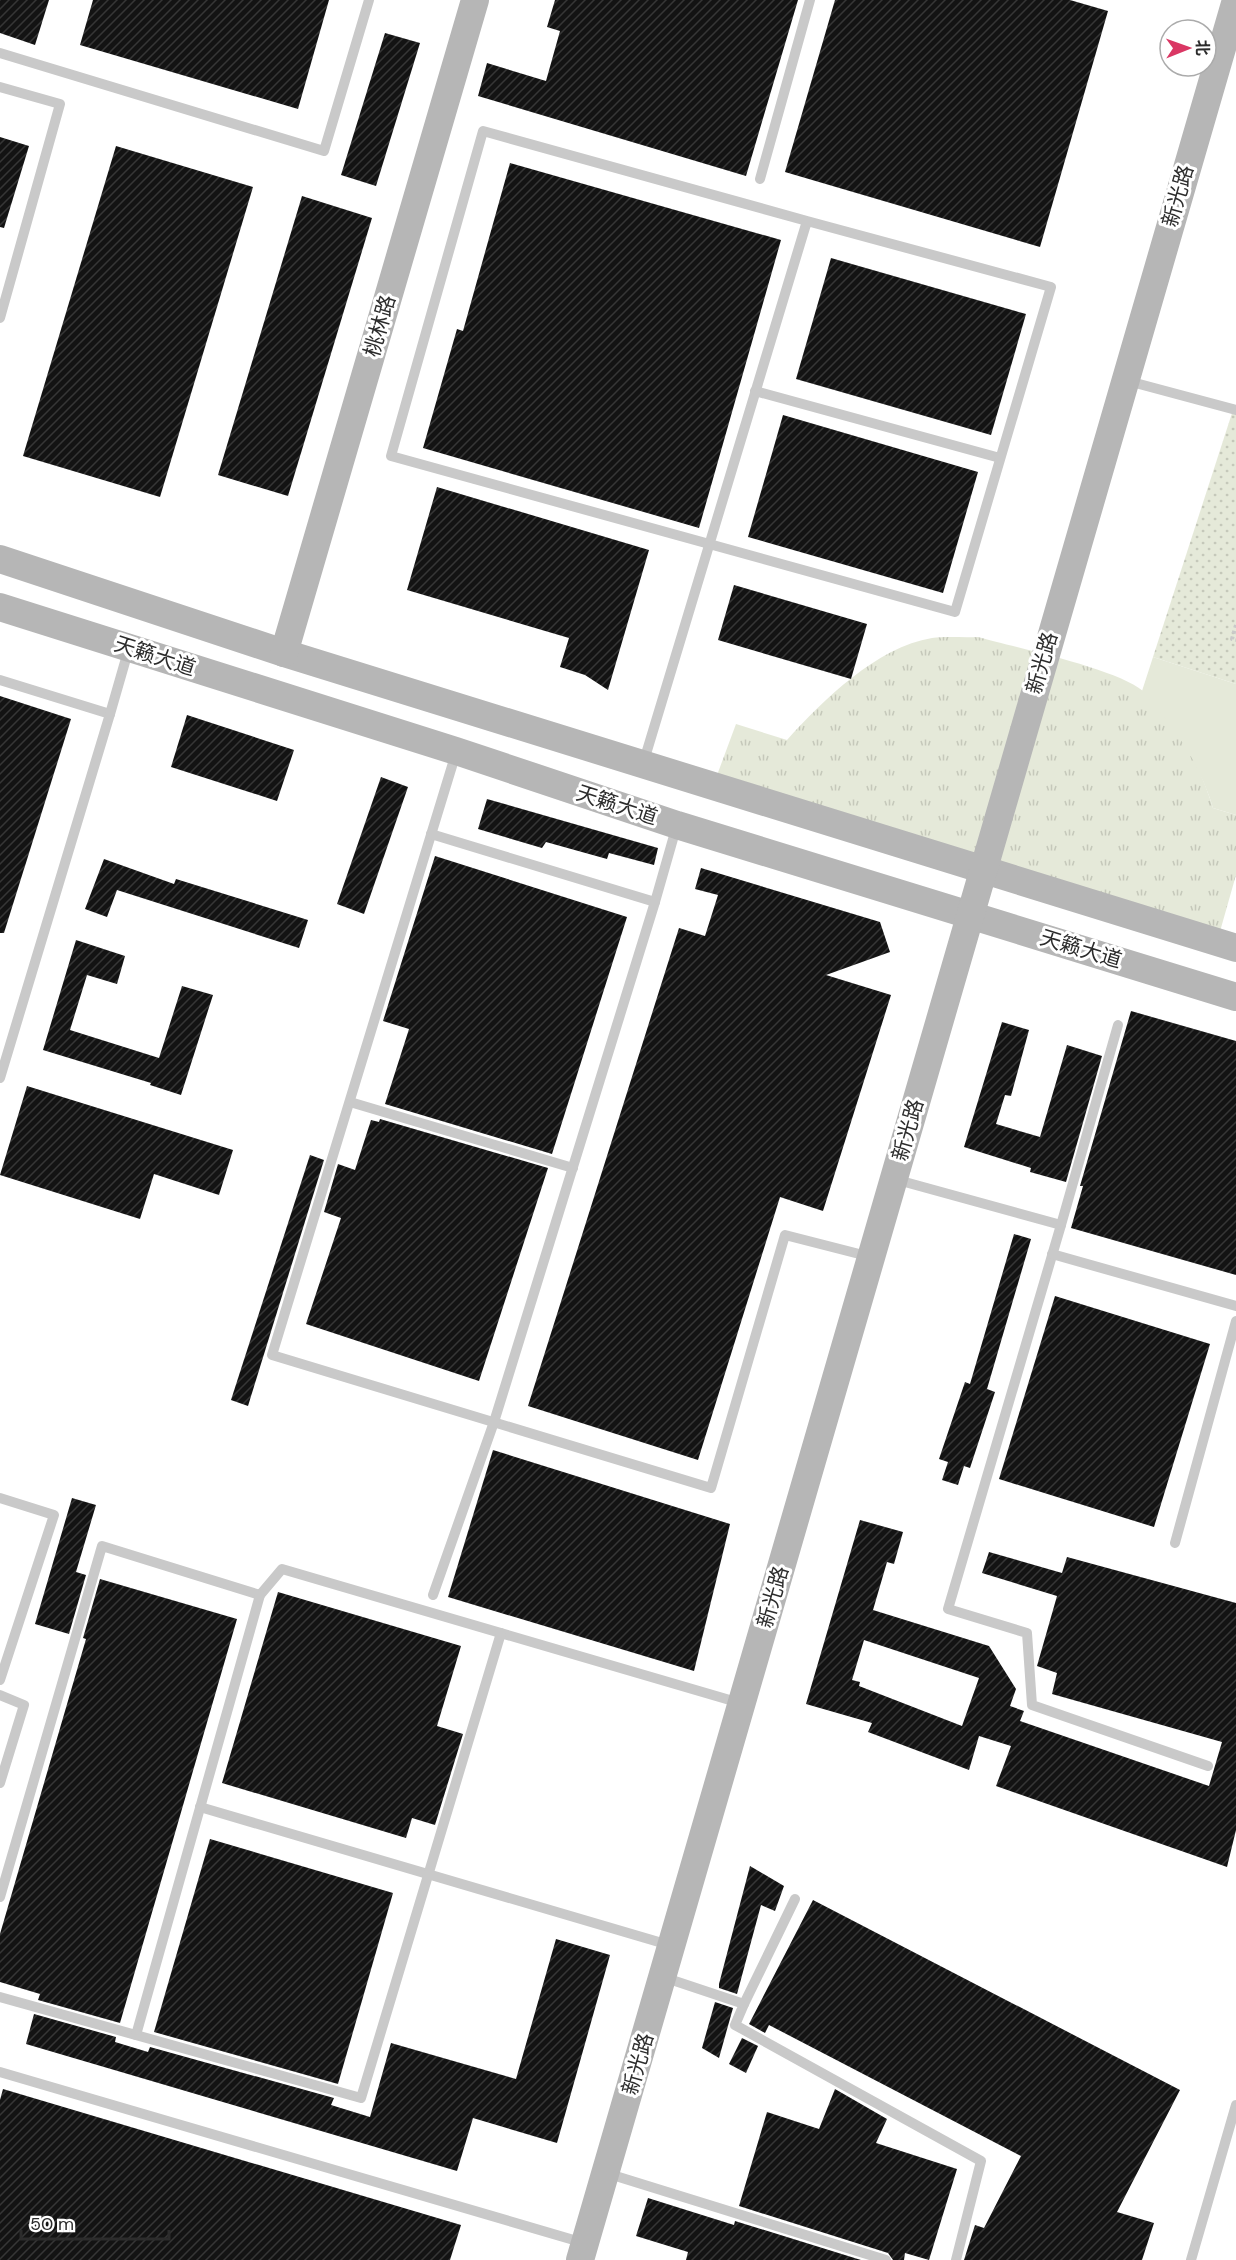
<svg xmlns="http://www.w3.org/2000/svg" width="1236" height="2260" viewBox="0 0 1236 2260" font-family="'DM Sans','Noto Sans SC',sans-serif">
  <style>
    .grass { fill: url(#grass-tufts) }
    .park { fill: url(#park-dots) }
    .pitch { fill: #e5e9d9 }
    .building { fill: url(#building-hatch); fill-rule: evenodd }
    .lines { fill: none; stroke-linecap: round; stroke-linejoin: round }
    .path { stroke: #c9c9c9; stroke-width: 4; stroke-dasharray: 3 3; stroke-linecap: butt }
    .lane { stroke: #c9c9c9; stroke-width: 10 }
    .secondary { stroke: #b6b6b6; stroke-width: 28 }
    .labels { text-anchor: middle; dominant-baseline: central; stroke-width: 6; stroke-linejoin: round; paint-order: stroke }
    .street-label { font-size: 21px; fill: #2c2c2c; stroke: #fff }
  </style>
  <defs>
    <pattern id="grass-tufts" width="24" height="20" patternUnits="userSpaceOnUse" patternTransform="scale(1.5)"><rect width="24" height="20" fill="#e5e9d9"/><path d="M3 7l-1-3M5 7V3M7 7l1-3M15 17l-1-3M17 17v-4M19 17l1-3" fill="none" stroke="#c5c8ba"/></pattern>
    <pattern id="park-dots" width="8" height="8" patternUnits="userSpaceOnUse" patternTransform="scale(1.5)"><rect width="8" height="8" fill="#e5e9d9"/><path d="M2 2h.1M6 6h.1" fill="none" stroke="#c5c8ba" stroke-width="1.8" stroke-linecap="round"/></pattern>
    <pattern id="building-hatch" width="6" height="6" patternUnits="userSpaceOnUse" patternTransform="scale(1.5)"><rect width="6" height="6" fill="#131313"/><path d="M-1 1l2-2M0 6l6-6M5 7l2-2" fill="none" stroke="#363636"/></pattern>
  </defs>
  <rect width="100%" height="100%" fill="#fff"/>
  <!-- grass -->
  <path class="grass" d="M978,637C1017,648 1115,668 1143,691C1178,721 1200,766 1213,808L1236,815V875L1217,942L713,786L736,724L787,740C823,700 877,647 932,638C947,636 963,638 978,637Z"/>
  <!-- park -->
  <path class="park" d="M1233,410H1236V684L1153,657Z"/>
  <!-- pitch -->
  <path class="pitch" d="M1153,657L1236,684V815L1213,808C1199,762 1175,727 1142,691Z"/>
  <!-- building -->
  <g class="building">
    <path d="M0,0H49L35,45L0,33Z"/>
    <path d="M93,0H329L298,109L80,45Z"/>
    <path d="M555,0H798L746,176L478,96L487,63L546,81L560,31L547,27Z"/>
    <path d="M835,0H1070L1108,11L1040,247L785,172Z"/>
    <path d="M385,33L420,43L376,186L341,175Z"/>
    <path d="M0,137L29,146L4,228L0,227Z"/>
    <path d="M116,146L253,187L160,497L23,456Z"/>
    <path d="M510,163L781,240L699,528L423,448L457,329L463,331Z"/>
    <path d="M302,196L372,218L288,496L218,475Z"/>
    <path d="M831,258L1026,314L991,435L796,379Z"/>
    <path d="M783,415L978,472L943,593L748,537Z"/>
    <path d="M437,487L649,550L608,690L585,675L560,667L569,638L407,590Z"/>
    <path d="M734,585L867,624L851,679L718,640Z"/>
    <path d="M0,696L71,719L4,933H0Z"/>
    <path d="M187,715L294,750L277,801L171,767Z"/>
    <path d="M381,777L408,787L364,914L337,904Z"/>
    <path d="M487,799L658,848L654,865L609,853L607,859L546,842L542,848L478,829Z"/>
    <path d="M435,856L627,917L552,1154L385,1104L409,1029L383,1021Z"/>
    <path d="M104,859L174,884L176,879L308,920L299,948L117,890L107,917L85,909Z"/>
    <path d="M701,868L880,922L890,952L826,975L891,995L823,1211L780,1197L698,1460L528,1406L679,928L705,936L718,895L695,889Z"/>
    <path d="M76,940L125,956L117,984L87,975L70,1030L159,1058L182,986L213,995L181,1095L150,1085L151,1083L43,1050Z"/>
    <path d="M1131,1011L1236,1041V1275L1071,1228L1083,1186H1080Z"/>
    <path d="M1002,1022L1029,1030L1011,1096L1005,1095L996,1124L1040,1137L1067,1045L1102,1056L1066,1182L1030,1172L1031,1168L964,1147Z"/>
    <path d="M27,1086L233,1150L219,1195L154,1174L140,1219L0,1175Z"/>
    <path d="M380,1119L548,1168L479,1381L306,1324L341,1218L324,1212L338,1164L355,1170L371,1120L379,1122Z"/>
    <path d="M310,1155L324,1160L248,1406L231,1400Z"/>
    <path d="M1014,1234L1031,1239L987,1389L995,1392L970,1468L964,1466L958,1485L942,1480L948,1462L939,1459L965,1382L970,1384Z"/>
    <path d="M1055,1296L1210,1344L1154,1527L999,1479Z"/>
    <path d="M493,1450L730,1524L694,1671L448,1597Z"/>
    <path d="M72,1498L96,1505L76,1572L86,1575L69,1634L35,1624Z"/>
    <path d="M860,1520L903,1532L894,1564L887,1562L873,1610L989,1646L1016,1689L1010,1706L1024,1711L1020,1721L1209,1786L1222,1742L1052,1694L1057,1673L1037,1666L1057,1596L982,1573L989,1552L1062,1573L1067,1557L1236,1603V1830L1227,1867L996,1786L1011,1746L979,1736L969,1770L868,1732L872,1723L806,1704ZM864,1640L979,1678L962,1726L859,1686L860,1682L852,1680Z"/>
    <path d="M100,1579L237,1619L120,2023L38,2000L40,1994L0,1982V1934L86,1639L83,1638Z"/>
    <path d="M278,1592L461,1646L437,1726L463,1734L435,1825L412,1818L406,1838L222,1783Z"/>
    <path d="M210,1839L393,1893L338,2084L154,2032Z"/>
    <path d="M750,1866L784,1886L775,1911L761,1905L737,1994L719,1988V1984Z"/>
    <path d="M813,1900L1180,2090L1117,2212L1154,2223L1142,2260H964L975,2225L984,2228L1021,2156L769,2025L765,2033L749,2024Z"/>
    <path d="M556,1939L610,1955L557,2143L473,2118L457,2171L26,2044L34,2014L116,2037L115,2042L148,2052L150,2047L334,2098L331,2105L370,2117L391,2043L516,2079Z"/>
    <path d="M715,2002L733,2008L719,2058L702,2048Z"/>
    <path d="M742,2038L758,2046L746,2073L729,2064Z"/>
    <path d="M3,2089L461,2225L450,2260H0V2100Z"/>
    <path d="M835,2089L887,2119L876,2143L957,2169L929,2260L905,2253L904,2260H893L888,2253L739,2206L767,2112L819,2129Z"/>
    <path d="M648,2198L734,2225L735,2221L861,2260H686L688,2252L636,2236Z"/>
  </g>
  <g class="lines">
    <!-- path -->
    <path class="path" d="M1236,625L1232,639L1236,640"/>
    <!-- lane -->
    <g class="lane">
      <path d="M0,53L324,151L369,0"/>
      <path d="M0,87L60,104L0,318"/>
      <path d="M760,179L810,0"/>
      <path d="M1128,381L1236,410"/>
      <path d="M755,391L1000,458"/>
      <path d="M0,680L110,714L0,1078"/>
      <path d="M110,714L129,648"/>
      <path d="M456,753L272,1355L711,1488L785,1235L871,1257"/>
      <path d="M643,764C698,583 752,402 807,221L483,131L391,456L955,612L1051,287L807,221"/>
      <path d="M431,834L655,902L677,825"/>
      <path d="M350,1102L573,1168"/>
      <path d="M894,1179L1061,1225L948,1609L1027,1633L1032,1705L1208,1766"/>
      <path d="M1061,1225L1118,1025"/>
      <path d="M1052,1254L1236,1306"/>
      <path d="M0,1498L54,1515L0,1680"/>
      <path d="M1175,1543L1236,1321"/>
      <path d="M433,1595L494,1422L655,902"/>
      <path d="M0,1695L24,1705L0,1783"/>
      <path d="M200,1807L669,1945"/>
      <path d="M0,1897L102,1546L260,1595L282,1569L740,1703"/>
      <path d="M663,1977L744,2004L735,2025L981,2161L956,2260"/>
      <path d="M0,1997L361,2098L501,1633"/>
      <path d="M744,2004L795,1899"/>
      <path d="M136,2035L260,1595"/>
      <path d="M0,2072L584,2243"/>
      <path d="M606,2173L886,2260"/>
      <path d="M1191,2260L1236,2105"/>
    </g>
    <!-- secondary -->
    <g class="secondary">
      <path d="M0,559L284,653L1236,948"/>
      <path d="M0,607L456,751L677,825L1236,997"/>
      <path d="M284,653L475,0"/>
      <path d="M580,2260L1236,0"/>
    </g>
  </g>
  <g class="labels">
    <!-- street labels -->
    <g class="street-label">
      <text transform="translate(1178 196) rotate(-74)">新光路</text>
      <text transform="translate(380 326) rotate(-74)">桃林路</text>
      <text transform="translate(155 656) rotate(18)">天籁大道</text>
      <text transform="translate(1042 663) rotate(-74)">新光路</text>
      <text transform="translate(617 805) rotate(18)">天籁大道</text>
      <text transform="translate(1081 949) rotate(17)">天籁大道</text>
      <text transform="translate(908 1130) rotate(-74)">新光路</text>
      <text transform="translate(773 1597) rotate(-74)">新光路</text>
      <text transform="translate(638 2064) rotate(-74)">新光路</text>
    </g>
  </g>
  <!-- north arrow -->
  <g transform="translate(1188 48) rotate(89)"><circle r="28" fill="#ffffff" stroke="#ababab" stroke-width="1.5"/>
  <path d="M0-4.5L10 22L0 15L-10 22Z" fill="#da3764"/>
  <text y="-9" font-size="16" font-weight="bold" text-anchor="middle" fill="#2c2c2c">北</text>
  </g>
  <!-- scale -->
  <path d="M21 2230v9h148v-9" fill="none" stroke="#2c2c2c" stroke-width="3"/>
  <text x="30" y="2230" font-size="18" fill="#2c2c2c" stroke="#ffffff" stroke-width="4.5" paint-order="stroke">50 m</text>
</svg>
